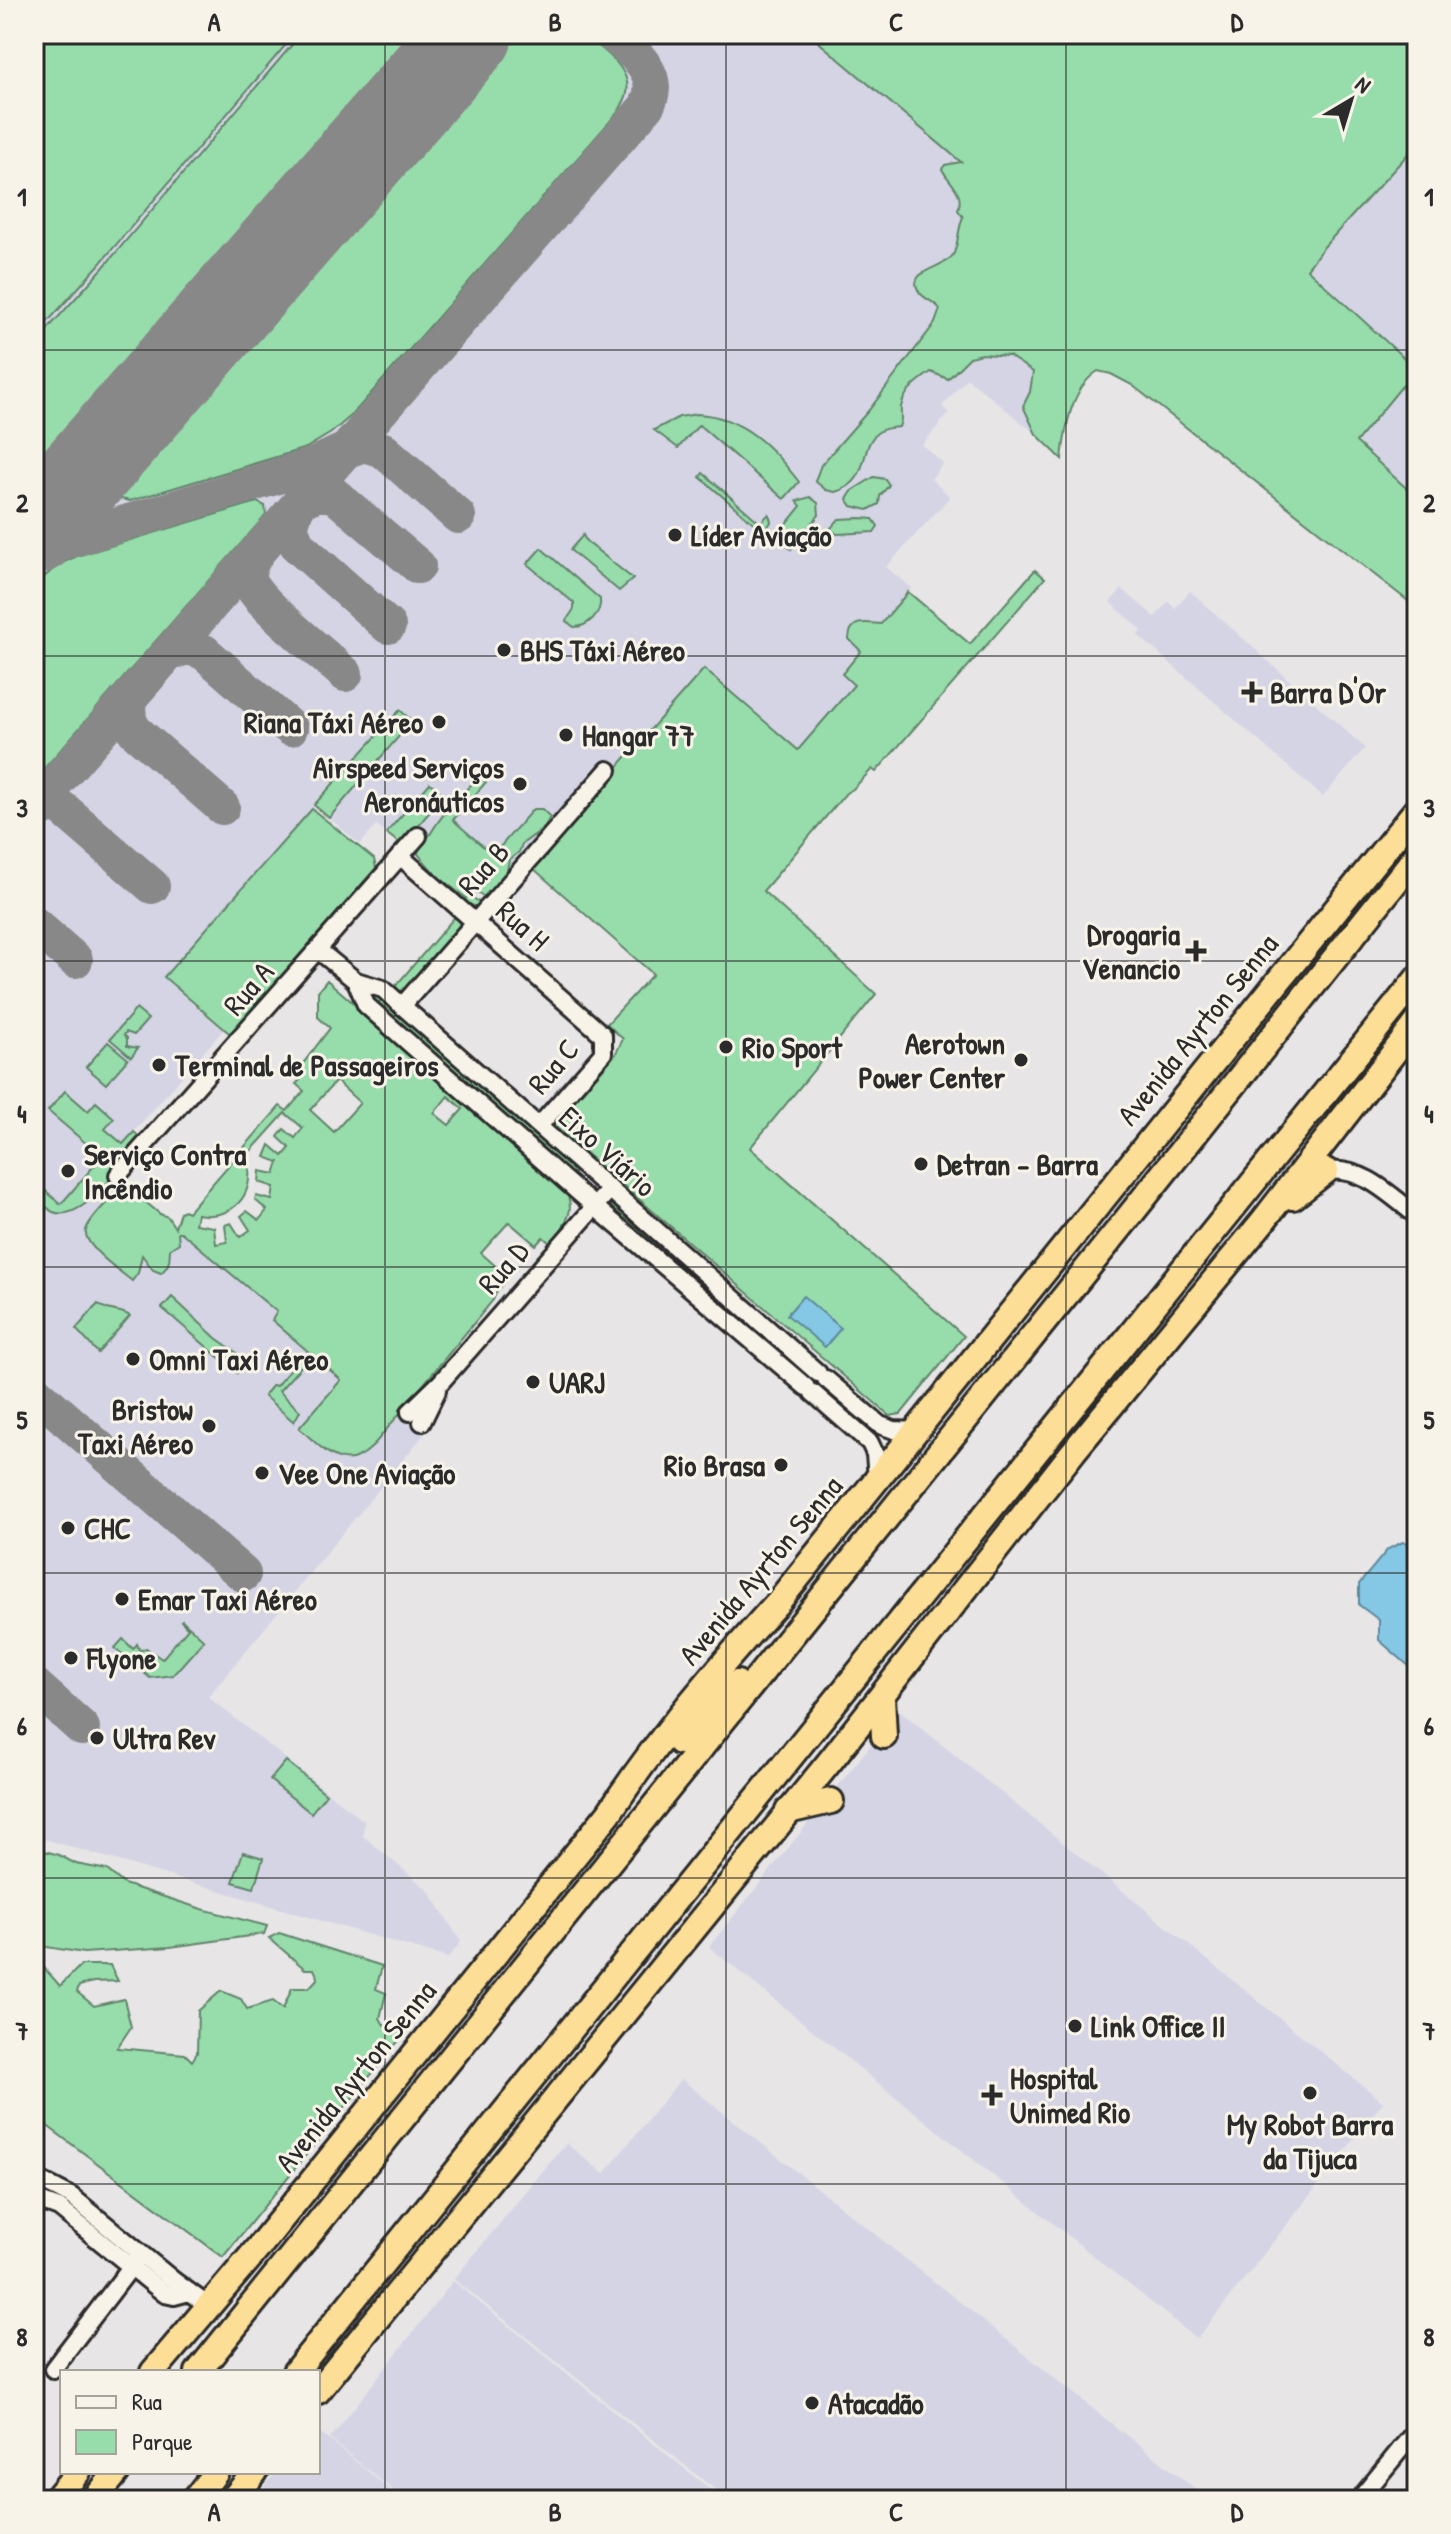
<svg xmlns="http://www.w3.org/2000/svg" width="1451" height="2534" viewBox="0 0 1451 2534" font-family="'Patrick Hand',sans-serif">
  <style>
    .built { fill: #d4d4e4 }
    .green { fill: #97ddab; stroke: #61846b; stroke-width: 2; fill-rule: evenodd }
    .water { fill: #84c8e5; stroke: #60899b; stroke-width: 2 }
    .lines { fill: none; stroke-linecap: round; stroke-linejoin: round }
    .taxiway { stroke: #898888; stroke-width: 36 }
    .runway { stroke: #898888; stroke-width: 90 }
    .minor-casing { stroke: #2b2b2b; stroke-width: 22 }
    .highway-casing { stroke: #2b2b2b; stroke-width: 30 }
    .minor { stroke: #f7f3e8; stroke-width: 16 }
    .highway { stroke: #fdde96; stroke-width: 24 }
    .grid { fill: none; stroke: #2b2b2b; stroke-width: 2; stroke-opacity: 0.55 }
    .poi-dot { fill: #2b2b2b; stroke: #f7f3e8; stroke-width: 3 }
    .labels { text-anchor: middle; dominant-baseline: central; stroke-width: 6; stroke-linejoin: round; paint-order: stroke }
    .poi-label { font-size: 30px; font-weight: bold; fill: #2b2b2b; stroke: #f7f3e8; text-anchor: start }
    .street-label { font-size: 30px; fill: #2b2b2b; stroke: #f7f3e8 }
    .neatline { fill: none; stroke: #2b2b2b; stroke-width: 3 }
    .grid-label { font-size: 26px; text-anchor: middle; font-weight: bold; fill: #2b2b2b }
  </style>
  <rect width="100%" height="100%" fill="#e7e5e6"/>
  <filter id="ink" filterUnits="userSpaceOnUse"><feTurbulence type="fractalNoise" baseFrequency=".0125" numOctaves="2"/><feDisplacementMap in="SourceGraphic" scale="16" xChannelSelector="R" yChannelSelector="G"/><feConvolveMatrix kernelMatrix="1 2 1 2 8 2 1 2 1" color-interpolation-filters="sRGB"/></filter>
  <g filter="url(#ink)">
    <!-- built -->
    <g class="built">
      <path d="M252,34H809L962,163L1034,372L1030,392L1023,406L1036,434L967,378L942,406L949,413L922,445L943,463L931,479L950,497L886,567L911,588L842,673L854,685L798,750L612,773L488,895L418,836L398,837L386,833L377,825L360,844L329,818L412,721L403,712L311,817L190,1001L223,1030L123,1144L105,1128L96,1102L95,1151L99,1147L106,1152L110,1172L124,1184L120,1189L154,1210L278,1312L396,1415L403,1407L429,1428L208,1697L364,1821L363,1836L429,1891L461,1942L448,1958L34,1836V280Z"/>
      <path d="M1417,144V498L1356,442L1307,269L1322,249Z"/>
      <path d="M1122,589L1155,617L1168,602L1175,608L1190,591L1365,748L1323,797L1138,635L1142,630L1110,602Z"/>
      <path d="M899,1710L1383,2102L1197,2339L709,1947Z"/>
      <path d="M681,2079L1122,2432L1210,2500H728L454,2279L566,2143L604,2174Z"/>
      <path d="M453,2281L723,2500H405L330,2439Z"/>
      <path d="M318,2431L403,2500H254L276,2472H318Z"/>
    </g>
    <!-- green -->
    <g class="green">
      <path d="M34,34H295L98,266L34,337Z"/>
      <path d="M301,34H418L34,474V344L102,269Z"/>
      <path d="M514,34H584C601,49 632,67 627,93C626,99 621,106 619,111L352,415L331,433L306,448L130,501L121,499L117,492L121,486Z"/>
      <path d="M809,34H1417V144L1322,249L1307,269L1416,369L1356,442L1417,498V608L1132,385L1111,374L1098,371C1071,388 1065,429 1062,459L1036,434L1023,406L1030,392L1033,372L1009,356L982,354L970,357L948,379L931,372C918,381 904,391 901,407C900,416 903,419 899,427C892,428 885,428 880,431C857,445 873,482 835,492L826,490L815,481L821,465L869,410L935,323L940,309C935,302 926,300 920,293C903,270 946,268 953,255C958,247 958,228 963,217L958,210C965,192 949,183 942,169L945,165L961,162Z"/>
      <path d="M697,414C743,416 773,448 799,482L784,499L699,425L678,448L654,430L679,417Z"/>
      <path d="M703,473L760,523L769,514L771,522L764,532L700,477Z"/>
      <path d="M874,477L885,479L889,485L880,496L879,504L868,510L852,506L847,499L853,490Z"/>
      <path d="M810,497L818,503L819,515L791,549L776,537L801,506L797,501Z"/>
      <path d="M257,502L265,506L266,515L34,780V586L58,565L77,556Z"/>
      <path d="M860,518L873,519L878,526L874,532L837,534L830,529L839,519Z"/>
      <path d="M583,535L586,541L633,579L619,591L570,550Z"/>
      <path d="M541,548L600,599C602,613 588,627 574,627L566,621L574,609V603L527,564Z"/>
      <path d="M1035,570L1045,578L876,772L872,769L853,789L846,793L763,891L876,994L750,1148L964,1336L901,1414L890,1416L553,1125L615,1055L623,1039L607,1024L653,974L534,869L612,773L704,669L798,750L854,685L842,674L861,651L849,639C850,618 866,623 881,624L908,592L970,644Z"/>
      <path d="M400,710L412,721L329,818L314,805Z"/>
      <path d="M477,779L487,781L453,820L493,855L533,809H542L550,817L544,828L522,844L519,852L509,860L505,881L489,900L477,892L474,893L472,897L480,903L476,907L464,902L466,898L437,876L418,854C419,842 426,842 431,833C443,812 460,795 477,779Z"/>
      <path d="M430,783L444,795L405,841L398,842L386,833Z"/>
      <path d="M312,809L374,859L376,868L233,1031L229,1033L164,977Z"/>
      <path d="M458,913L460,921L458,928L404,990L399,992L393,989Z"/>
      <path d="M327,980L561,1184C579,1207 567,1225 550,1243L543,1237L536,1245L509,1222L481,1253L508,1277L497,1291L493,1300L372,1447C343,1476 323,1448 299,1428L341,1380L312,1354L279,1391L300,1411L294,1422L264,1396L273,1385L276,1386L301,1357L311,1354L272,1320L277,1312L181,1232H178L179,1243L170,1249C169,1260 171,1264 161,1273L153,1270L142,1255L138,1273L132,1281C121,1272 82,1245 86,1230C90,1217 115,1195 124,1184L160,1214L168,1217L175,1228L180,1212L184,1210L188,1212L280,1106L287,1111L304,1091L296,1084L300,1080L302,1065L330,1028L318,1017V991ZM336,1081L360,1103L334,1132L310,1110ZM448,1096L463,1109L449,1125L434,1113ZM285,1113L303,1128L295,1138L284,1129L278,1137L290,1148L283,1156L270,1145L265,1157L279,1162L275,1174L260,1171L259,1182L274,1187L272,1200L256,1196L255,1200L267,1210L259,1220L247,1211L241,1216L250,1230L240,1237L231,1223L225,1225L227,1242L216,1244L214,1227L195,1224L197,1214C229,1220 252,1200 249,1168L242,1161Z"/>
      <path d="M370,992L374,993L574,1167V1173H570L369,998Z"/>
      <path d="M136,1009L148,1019L134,1035L126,1032L124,1035L127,1038V1046L138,1048L131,1057L110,1039Z"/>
      <path d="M108,1042L128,1059L106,1084L86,1067Z"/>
      <path d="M65,1091L88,1111L96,1102L114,1118L105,1129L123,1144L134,1132L143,1140C125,1160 84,1224 53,1212C47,1209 40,1200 34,1195V1181L61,1204L105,1153L99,1147L95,1151L48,1111Z"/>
      <path d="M611,1204H615L683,1263L681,1267H677L611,1209Z"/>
      <path d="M692,1273H694L778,1349L775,1351L691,1280Z"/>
      <path d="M172,1297L216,1338L237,1353L236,1355L246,1363L237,1373L162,1308Z"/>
      <path d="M98,1304C109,1313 121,1309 130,1316L98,1353L76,1329Z"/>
      <path d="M182,1620L204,1640L173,1675L150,1678L115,1648L123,1639L133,1649L137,1644L140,1651L146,1648L162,1659L188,1628L181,1621Z"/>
      <path d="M286,1761L326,1794L311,1813L270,1780Z"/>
      <path d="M34,1848L59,1855L76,1864L107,1870L124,1884L202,1909L267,1926L264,1934L170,1947L84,1953L34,1945Z"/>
      <path d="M243,1852L263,1858L254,1888L233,1882Z"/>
      <path d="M279,1933L382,1966L376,1989L386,1993L380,2018L384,2025L405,2033L223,2257L34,2116V1962L40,1963L60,1986L81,1965H110L118,1981L93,1982L79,1986L77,1992L94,2006L124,1999L131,2027L117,2048L185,2054L192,2061L197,2053L198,2011L221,1991L241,1999L247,2009L273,2001L283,2009L292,1988H309L318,1978L314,1969H305L269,1938Z"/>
    </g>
    <!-- water -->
    <g class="water">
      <path d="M803,1296L841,1328L825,1347L787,1315Z"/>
      <path d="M1403,1542L1417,1550V1673L1379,1640V1620L1359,1605V1584L1388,1549Z"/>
    </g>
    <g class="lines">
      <!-- taxiway -->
      <g class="taxiway">
        <path d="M347,450L364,444L383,450L458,516"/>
        <path d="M92,463C77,486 66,502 91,523L111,527"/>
        <path d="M302,501L316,494H333L418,566"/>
        <path d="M296,508L290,528L298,546L388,626"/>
        <path d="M34,551L314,465L339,453"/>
        <path d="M255,555C252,562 247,570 248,578C249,596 328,658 345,674"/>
        <path d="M171,652L188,647L204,652L290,728"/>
        <path d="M128,702L129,721L135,731L222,807"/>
        <path d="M34,807L646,107C665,75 633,52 612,34"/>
        <path d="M34,810L56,805L64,810L152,886"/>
        <path d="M34,924L75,960"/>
        <path d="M34,1391L243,1574"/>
        <path d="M34,1685L82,1728"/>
      </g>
      <!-- runway -->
      <path class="runway" d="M34,530L468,34"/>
      <defs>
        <g id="minor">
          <path d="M400,856L603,1035V1053L539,1126"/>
          <path d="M318,950L356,981L383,989L818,1373"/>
          <path d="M356,981L366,1005L594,1206L806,1387"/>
          <path d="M402,1006L608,770"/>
          <path d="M1326,1171C1362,1166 1390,1195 1417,1216"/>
          <path d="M118,1175L418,836"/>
          <path d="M826,1379L880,1425L894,1430L916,1431"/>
          <path d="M813,1393L870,1443L875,1454L877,1478"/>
          <path d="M410,1412L440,1383L610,1189"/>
          <path d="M422,1422L437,1391"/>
          <path d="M34,2177L71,2196L174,2281L207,2305"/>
          <path d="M34,2199L59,2208L165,2294L174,2296L189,2292"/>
          <path d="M53,2369L137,2259"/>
          <path d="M1359,2500L1417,2429"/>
        </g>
        <g id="highway">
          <path d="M1293,1197L1326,1171"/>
          <path d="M882,1696L884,1736"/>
          <path d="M679,1742L737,1683"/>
          <path d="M788,1811L831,1801"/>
          <path d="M153,2372L258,2248L609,1813C658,1738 718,1668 778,1602L1417,809"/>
          <path d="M198,2372L1119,1229L1417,855"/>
          <path d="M295,2372L1417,979"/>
          <path d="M318,2391L831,1760L1073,1452L1263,1221L1417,1023"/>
          <path d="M55,2500L78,2472"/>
          <path d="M94,2500L117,2472"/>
          <path d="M194,2500L216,2472"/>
          <path d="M232,2500L255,2472"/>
        </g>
      </defs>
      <!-- minor casing -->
      <use href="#minor" class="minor-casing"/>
      <!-- highway casing -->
      <use href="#highway" class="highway-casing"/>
      <!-- minor -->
      <use href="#minor" class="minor"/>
      <!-- highway -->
      <use href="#highway" class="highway"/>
    </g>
  </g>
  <!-- grid -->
  <path class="grid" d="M385,34V2500M726,34V2500M1066,34V2500M34,350H1417M34,656H1417M34,961H1417M34,1267H1417M34,1573H1417M34,1878H1417M34,2184H1417"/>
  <!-- markers -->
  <g class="poi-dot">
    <circle cx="675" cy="535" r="8"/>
    <circle cx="504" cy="650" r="8"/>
    <path d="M1248 680h8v8h8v8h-8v8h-8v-8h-8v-8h8z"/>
    <circle cx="439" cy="722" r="8"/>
    <circle cx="566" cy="735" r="8"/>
    <circle cx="520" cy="784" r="8"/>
    <path d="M1192 939h8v8h8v8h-8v8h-8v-8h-8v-8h8z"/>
    <circle cx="726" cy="1047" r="8"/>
    <circle cx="1021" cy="1060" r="8"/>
    <circle cx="159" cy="1065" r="8"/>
    <circle cx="921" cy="1164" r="8"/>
    <circle cx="68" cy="1171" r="8"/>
    <circle cx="133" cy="1359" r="8"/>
    <circle cx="533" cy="1382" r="8"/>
    <circle cx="209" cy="1426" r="8"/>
    <circle cx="781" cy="1465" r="8"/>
    <circle cx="262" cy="1473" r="8"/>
    <circle cx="68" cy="1528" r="8"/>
    <circle cx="122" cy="1599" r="8"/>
    <circle cx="71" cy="1658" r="8"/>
    <circle cx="97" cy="1738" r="8"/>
    <circle cx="1075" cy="2026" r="8"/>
    <circle cx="1310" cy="2093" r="8"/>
    <path d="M988 2083h8v8h8v8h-8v8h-8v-8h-8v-8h8z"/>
    <circle cx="812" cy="2403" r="8"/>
  </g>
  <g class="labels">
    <!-- poi labels -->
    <g class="poi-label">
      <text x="691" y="535">Líder Aviação</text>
      <text x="520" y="650">BHS Táxi Aéreo</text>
      <text x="1270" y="692">Barra D'Or</text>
      <text x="423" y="722" text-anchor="end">Riana Táxi Aéreo</text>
      <text x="582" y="735">Hangar 77</text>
      <text x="504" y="767" text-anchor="end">Airspeed Serviços<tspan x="504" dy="34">Aeronáuticos</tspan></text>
      <text x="1180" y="934" text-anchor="end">Drogaria<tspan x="1180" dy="34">Venancio</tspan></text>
      <text x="1005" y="1043" text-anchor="end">Aerotown<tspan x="1005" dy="34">Power Center</tspan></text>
      <text x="742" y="1047">Rio Sport</text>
      <text x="175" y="1065">Terminal de Passageiros</text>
      <text x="84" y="1154">Serviço Contra<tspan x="84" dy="34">Incêndio</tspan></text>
      <text x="937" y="1164">Detran - Barra</text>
      <text x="149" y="1359">Omni Taxi Aéreo</text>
      <text x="549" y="1382">UARJ</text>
      <text x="193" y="1409" text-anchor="end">Bristow<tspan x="193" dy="34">Taxi Aéreo</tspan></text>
      <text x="765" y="1465" text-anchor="end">Rio Brasa</text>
      <text x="278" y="1473">Vee One Aviação</text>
      <text x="84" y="1528">CHC</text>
      <text x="138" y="1599">Emar Taxi Aéreo</text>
      <text x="87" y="1658">Flyone</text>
      <text x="113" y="1738">Ultra Rev</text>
      <text x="1091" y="2026">Link Office II</text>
      <text x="1010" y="2078">Hospital<tspan x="1010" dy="34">Unimed Rio</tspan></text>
      <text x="1310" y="2124" text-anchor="middle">My Robot Barra<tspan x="1310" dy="34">da Tijuca</tspan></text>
      <text x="828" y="2403">Atacadão</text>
    </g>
    <!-- street labels -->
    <g class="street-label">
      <text transform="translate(483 868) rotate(-48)">Rua B</text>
      <text transform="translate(523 925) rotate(42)">Rua H</text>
      <text transform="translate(248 988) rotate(-49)">Rua A</text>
      <text transform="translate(1197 1029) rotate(-51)">Avenida Ayrton Senna</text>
      <text transform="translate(553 1066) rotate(-50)">Rua C</text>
      <text transform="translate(608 1151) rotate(42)">Eixo Viário</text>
      <text transform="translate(503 1267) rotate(-48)">Rua D</text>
      <text transform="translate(760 1570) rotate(-50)">Avenida Ayrton Senna</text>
      <text transform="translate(355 2076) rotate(-51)">Avenida Ayrton Senna</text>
    </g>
  </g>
  <!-- margin -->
  <rect width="1451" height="2534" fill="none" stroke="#f7f3e8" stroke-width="88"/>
  <!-- legend -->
  <rect x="60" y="2370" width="260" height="104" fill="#f7f3e8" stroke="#a5a39c" stroke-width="2"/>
  <rect x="76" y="2396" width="40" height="12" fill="#f7f3e8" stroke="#a5a39c" stroke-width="2"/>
  <text x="132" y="2410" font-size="24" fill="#2b2b2b">Rua</text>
  <rect x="76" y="2430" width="40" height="24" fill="#97ddab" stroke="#a5a39c" stroke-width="2"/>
  <text x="132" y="2450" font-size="24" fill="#2b2b2b">Parque</text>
  <!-- north arrow -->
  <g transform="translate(1351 100) rotate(38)" stroke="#f7f3e8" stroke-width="6" paint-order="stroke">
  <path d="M0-6L14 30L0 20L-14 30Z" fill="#2b2b2b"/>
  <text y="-12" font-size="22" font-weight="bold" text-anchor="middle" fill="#2b2b2b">N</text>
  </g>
  <rect x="44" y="44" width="1363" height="2446" class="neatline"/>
  <g class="grid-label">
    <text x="214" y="31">A</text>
    <text x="555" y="31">B</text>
    <text x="896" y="31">C</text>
    <text x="1237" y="31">D</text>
    <text x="22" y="206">1</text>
    <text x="1429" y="206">1</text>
    <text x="22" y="512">2</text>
    <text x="1429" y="512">2</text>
    <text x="22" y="817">3</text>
    <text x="1429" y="817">3</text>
    <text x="22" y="1123">4</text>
    <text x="1429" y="1123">4</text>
    <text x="22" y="1429">5</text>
    <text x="1429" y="1429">5</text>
    <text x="22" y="1735">6</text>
    <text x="1429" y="1735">6</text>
    <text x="22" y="2040">7</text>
    <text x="1429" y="2040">7</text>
    <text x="22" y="2346">8</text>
    <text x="1429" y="2346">8</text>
    <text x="214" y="2521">A</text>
    <text x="555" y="2521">B</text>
    <text x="896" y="2521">C</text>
    <text x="1237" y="2521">D</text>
  </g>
</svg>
